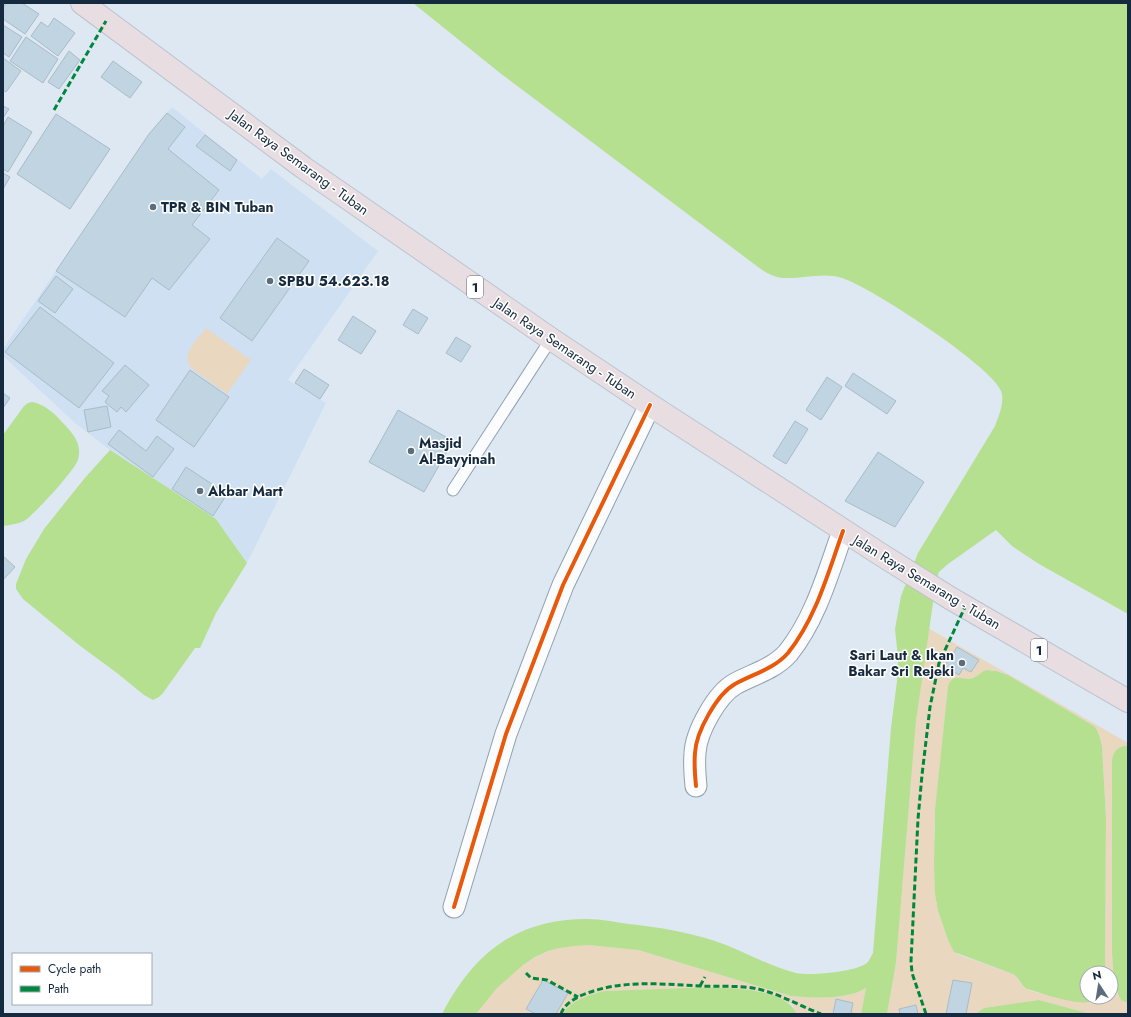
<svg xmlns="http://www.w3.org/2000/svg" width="1131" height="1017" viewBox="0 0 1131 1017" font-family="Jost,sans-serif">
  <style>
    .built { fill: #cfe0f2 }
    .green { fill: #ead7c0; fill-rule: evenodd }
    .water { fill: #b5e090 }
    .building { fill: #c0d5e1; stroke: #a8bcc8 }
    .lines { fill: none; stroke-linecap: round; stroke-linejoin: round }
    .service-casing { stroke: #92a0ae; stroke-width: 13 }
    .minor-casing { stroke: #92a0ae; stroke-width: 23 }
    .trunk-casing { stroke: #bbc4cd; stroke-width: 24 }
    .service { stroke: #fafcfd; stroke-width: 11 }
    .minor { stroke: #fafcfd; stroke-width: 21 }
    .trunk { stroke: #e8dee2; stroke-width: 22 }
    .quiet { stroke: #00873e; stroke-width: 3; stroke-dasharray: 6 3; stroke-linecap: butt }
    .cycleway-casing { stroke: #fff; stroke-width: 6 }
    .cycleway { stroke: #e8590c; stroke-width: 4 }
    .poi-dot { fill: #5b6c7d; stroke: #fff; stroke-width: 1.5 }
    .labels { text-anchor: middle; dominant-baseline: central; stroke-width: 3; stroke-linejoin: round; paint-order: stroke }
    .shield { fill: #fff; stroke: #5b6a78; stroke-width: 1 }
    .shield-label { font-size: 13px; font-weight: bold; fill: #152a3e }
    .street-label { font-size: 14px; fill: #152a3e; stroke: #fff }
    .poi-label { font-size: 14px; font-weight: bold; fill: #152a3e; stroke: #fff; text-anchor: start }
  </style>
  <rect width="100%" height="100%" fill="#dde8f3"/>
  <!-- built -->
  <path class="built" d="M172,107L262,179L271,169L378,251L288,380L326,403L247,563L216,519L110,450L75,423L3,356V349L149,134Z"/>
  <!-- green -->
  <g class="green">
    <path d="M206,328L251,360L227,394L191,368C180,354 198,339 206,328Z"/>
    <path d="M928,628L1128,743V746H1124L1112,761V952C1113,968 1113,987 1123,1001L1128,1003V1014H1091L1039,1000L984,1008L975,1014H887L896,963L916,721ZM987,670H993L1008,675L1094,726L1099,734L1102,746L1106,817L1105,973H1111V997H1102L1099,1000C1083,998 1036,996 1025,988C1020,984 1019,977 1013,974L957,954L948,940L938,911L935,894L934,828L948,686L976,677Z"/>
    <path d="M588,945L638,950L791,996C812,998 849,1000 866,988L861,1014H797L792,1004L773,996L758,991L742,989L685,988L605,991L595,993L565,1010L563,1014H476C493,985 525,957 558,948C568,945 578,945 588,945Z"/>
  </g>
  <!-- water -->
  <g class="water">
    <path d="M413,3H1128V614L1039,564L1012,546L996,530L948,564L939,572L936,582L916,721L896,963L887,1014H861L866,988C848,1000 812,998 791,996L638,950L588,945L574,946L559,948L548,951L535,957L523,965L497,988L476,1014H442C474,953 516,919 587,919C601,919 615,922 629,924C658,927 687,932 715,941C742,950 768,966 796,973C811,976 855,972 867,963C870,960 871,956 873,953L891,728L897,681L898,658L895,629L901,596L918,553L995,426C999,415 1005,402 1001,391C992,366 869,286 842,278C823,272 803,279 784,278C776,278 769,274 762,270L500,73Z"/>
    <path d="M32,402C44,404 54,413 62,422C70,430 80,441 79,453C79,456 78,460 77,462C72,473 33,516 24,521C17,524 10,525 3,526V435L24,406L28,403Z"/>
    <path d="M110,450L216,519L247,563L216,613L200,648H195L163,693L159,697L153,700L144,695L117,673L79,645L23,599L16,589V584L26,559L44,529L84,479Z"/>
    <path d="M987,670L996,671L1008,675L1094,726C1099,732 1100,738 1102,746L1106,817L1105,973H1087V997H1102C1088,1011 1045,994 1027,989C1021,986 1020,978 1013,974L954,952L948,940L938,911L935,894L934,864L935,810L948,686C954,671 963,682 973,678C979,676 981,671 987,670Z"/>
    <path d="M1124,746H1128V1003L1121,1000C1113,986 1113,968 1112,952V761C1113,753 1116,748 1124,746Z"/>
    <path d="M685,988C714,988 784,984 797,1014H563C570,1001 590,994 605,991Z"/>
    <path d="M1039,1000L1091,1014H975L984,1008Z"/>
  </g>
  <!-- building -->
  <g class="building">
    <path d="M6,3H22L39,14L25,34L3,19V8Z"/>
    <path d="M54,18L75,33L58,56L31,36L41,22L48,27Z"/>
    <path d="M3,25L22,37L9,57L3,53Z"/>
    <path d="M26,37L58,59L43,83L10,61Z"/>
    <path d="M69,51L80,60L59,89L48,82Z"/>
    <path d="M3,58L21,71L6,92L3,90Z"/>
    <path d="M113,61L142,82L130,98L101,77Z"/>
    <path d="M3,106L9,109L3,118Z"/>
    <path d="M167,113L185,127L168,149L219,190L192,225L210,239L169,290L152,278L125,317L56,271L149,134Z"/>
    <path d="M56,114L110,149L70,209L17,174Z"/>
    <path d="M8,117L32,132L8,172L3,169V126Z"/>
    <path d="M205,135L237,160L230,171L196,146Z"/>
    <path d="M3,173L10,177L3,189Z"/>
    <path d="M277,238L309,261L252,341L220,318Z"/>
    <path d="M56,276L73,289L55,313L38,301Z"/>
    <path d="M40,307L114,363L79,408L5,352Z"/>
    <path d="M413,309L428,318L418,334L403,325Z"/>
    <path d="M353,316L376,331L361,354L338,340Z"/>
    <path d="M456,337L471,346L461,362L446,353Z"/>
    <path d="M125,365L149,385L126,412L121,407L117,412L105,402L109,396L102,391Z"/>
    <path d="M304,369L329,385L320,399L295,383Z"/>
    <path d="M190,370L229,397L194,447L156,420Z"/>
    <path d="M853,373L896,401L887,414L845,386Z"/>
    <path d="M827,377L842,387L821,420L806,410Z"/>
    <path d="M3,393L10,398L3,408Z"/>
    <path d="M107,406L111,427L88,432L84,410Z"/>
    <path d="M398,410L453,441L424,492L369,462Z"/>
    <path d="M795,421L808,429L786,464L773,456Z"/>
    <path d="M119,430L146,451L157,436L174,449L153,477L108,444Z"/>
    <path d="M878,452L924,482L895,527L845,501Z"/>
    <path d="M186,467L227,494L213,516L172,489Z"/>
    <path d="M3,556L15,567L3,580Z"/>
    <path d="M957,647L979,660L971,672L963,668L959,675L945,666Z"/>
    <path d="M543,980L568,993L556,1014H536L526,1009Z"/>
    <path d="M953,980L972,983L966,1014H946Z"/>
    <path d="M836,999L853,1003L851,1013L857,1014H833Z"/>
    <path d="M916,1005L918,1014H900L899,1009Z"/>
  </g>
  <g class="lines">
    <defs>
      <path id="service" d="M453,490L551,339"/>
      <g id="minor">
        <path d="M696,786C695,776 694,764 695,753C696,732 717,694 735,684C753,674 774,669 788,653C816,618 828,573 843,531"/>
        <path d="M454,907L506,734L563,585L650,405"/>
      </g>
      <path id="trunk" d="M82,3L304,168L551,339L650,405L880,554L950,598L1128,701"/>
    </defs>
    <!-- service casing -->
    <use href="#service" class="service-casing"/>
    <!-- minor casing -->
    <use href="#minor" class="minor-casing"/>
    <!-- trunk casing -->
    <use href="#trunk" class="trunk-casing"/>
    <!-- service -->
    <use href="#service" class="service"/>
    <!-- minor -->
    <use href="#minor" class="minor"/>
    <!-- trunk -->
    <use href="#trunk" class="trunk"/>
    <!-- quiet -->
    <g class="quiet">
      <path d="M54,110L106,21"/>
      <path d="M526,973L531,978L547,980L578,997"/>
      <path d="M700,986L705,977"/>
      <path d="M561,1014C564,1005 572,1000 580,996C619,979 659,984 700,986C719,987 740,985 758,989C780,994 800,1006 821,1014"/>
      <path d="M926,1014L912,973L911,961L918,819L922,775L930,707L939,663L965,607"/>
    </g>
    <defs>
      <g id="cycleway">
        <path d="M696,786C695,776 694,764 695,753C696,732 717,694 735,684C753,674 774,669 788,653C816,618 828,573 843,531"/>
        <path d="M454,907L506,734L563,585L650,405"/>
      </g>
    </defs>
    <!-- cycleway casing -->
    <use href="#cycleway" class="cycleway-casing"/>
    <!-- cycleway -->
    <use href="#cycleway" class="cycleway"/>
  </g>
  <!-- markers -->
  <g class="poi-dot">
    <circle cx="153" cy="207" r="4"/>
    <circle cx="270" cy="281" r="4"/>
    <circle cx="411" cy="451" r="4"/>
    <circle cx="200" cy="491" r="4"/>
    <circle cx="962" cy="663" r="4"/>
  </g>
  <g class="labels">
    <!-- shield labels -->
    <g class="shield">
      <rect x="467" y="276" width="16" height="22" rx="3"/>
      <rect x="1031" y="639" width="16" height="22" rx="3"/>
    </g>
    <g class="shield-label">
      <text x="475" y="287">1</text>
      <text x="1039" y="650">1</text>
    </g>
    <!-- street labels -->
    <g class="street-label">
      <text transform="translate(299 162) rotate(36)">Jalan Raya Semarang - Tuban</text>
      <text transform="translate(565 348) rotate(34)">Jalan Raya Semarang - Tuban</text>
      <text transform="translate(927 582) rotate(31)">Jalan Raya Semarang - Tuban</text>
    </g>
    <!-- poi labels -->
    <g class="poi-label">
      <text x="161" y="207">TPR &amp; BIN Tuban</text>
      <text x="278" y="281">SPBU 54.623.18</text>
      <text x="419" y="443">Masjid<tspan x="419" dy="16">Al-Bayyinah</tspan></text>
      <text x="208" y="491">Akbar Mart</text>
      <text x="954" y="655" text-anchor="end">Sari Laut &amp; Ikan<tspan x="954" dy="16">Bakar Sri Rejeki</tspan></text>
    </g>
  </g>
  <!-- border -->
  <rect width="1131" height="1017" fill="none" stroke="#152a3e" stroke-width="8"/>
  <!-- legend -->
  <rect x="12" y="953" width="140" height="52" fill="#ffffff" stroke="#a1aab2"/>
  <rect x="20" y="966" width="20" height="6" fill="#e8590c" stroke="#a1aab2"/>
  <text x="48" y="973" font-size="12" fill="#152a3e">Cycle path</text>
  <rect x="20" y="986" width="20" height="6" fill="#00873e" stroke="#a1aab2"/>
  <text x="48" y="993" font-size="12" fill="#152a3e">Path</text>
  <!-- north arrow -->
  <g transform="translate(1099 985) rotate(348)"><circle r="19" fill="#ffffff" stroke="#a1aab2"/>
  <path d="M0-3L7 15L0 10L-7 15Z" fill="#5b6c7d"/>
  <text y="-6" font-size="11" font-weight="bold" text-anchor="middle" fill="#152a3e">N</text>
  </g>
</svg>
